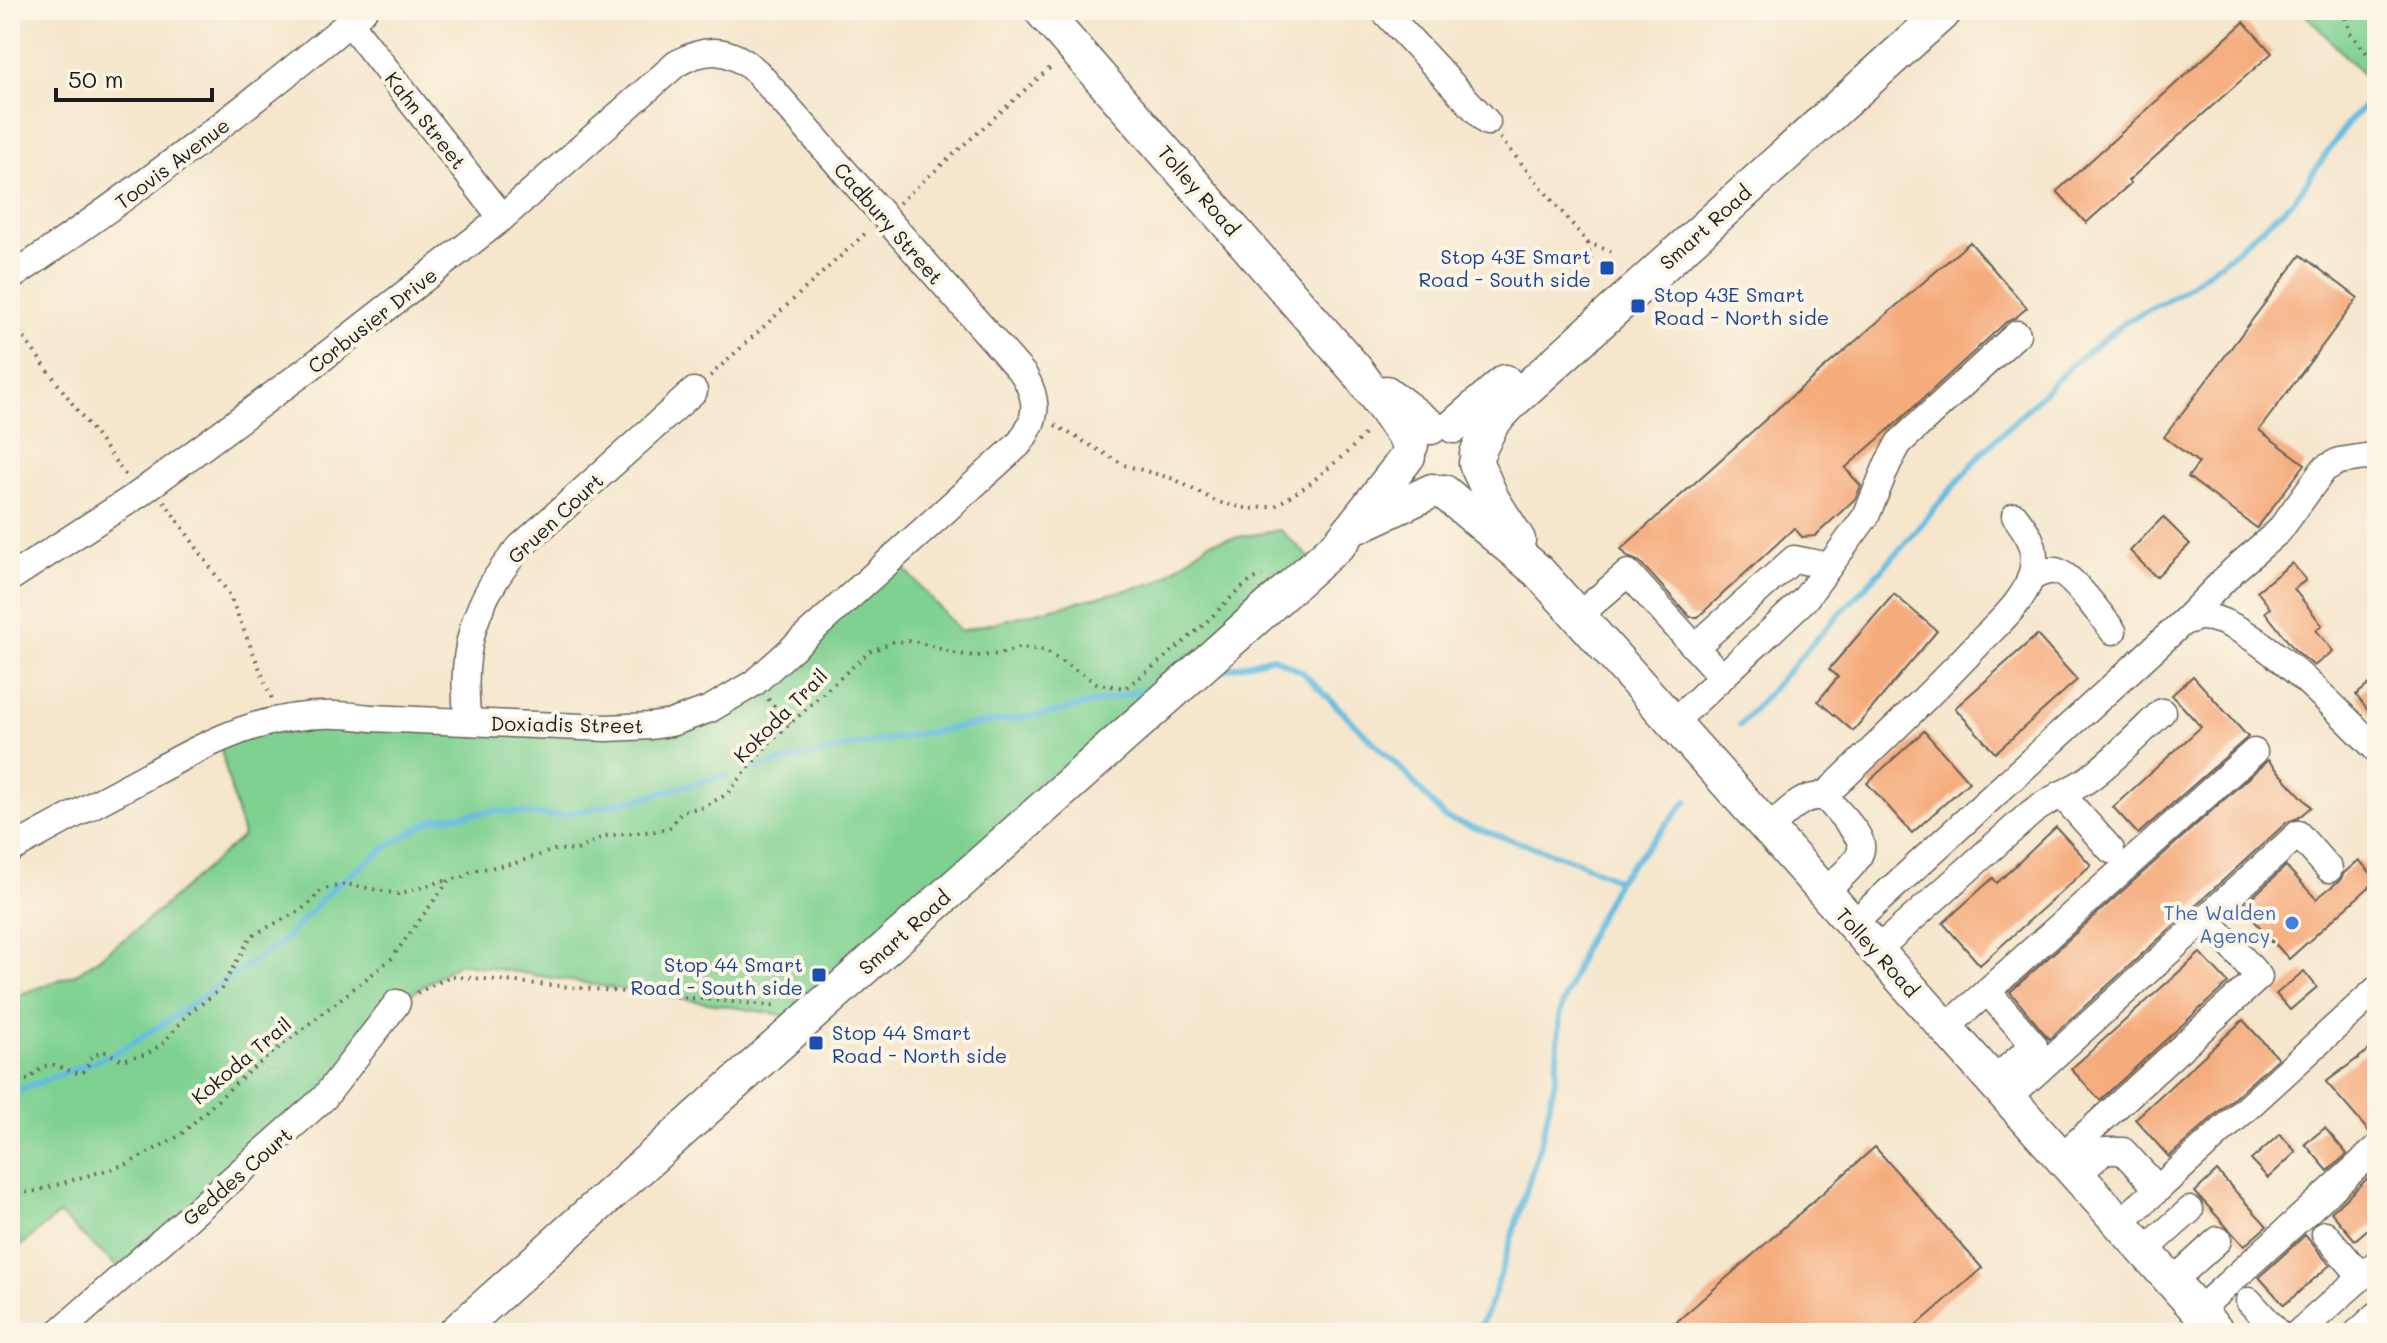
<svg xmlns="http://www.w3.org/2000/svg" width="2387" height="1343" viewBox="0 0 2387 1343" font-family="Mali,sans-serif">
  <style>
    .green { fill: #7fd192; stroke: #4e7657; stroke-width: 2 }
    .lines { fill: none; stroke-linecap: round; stroke-linejoin: round }
    .stream { stroke: #64bce1; stroke-width: 6 }
    .building { fill: #f5ac7d }
    .minor-casing { stroke: #68635a; stroke-width: 29 }
    .major-casing { stroke: #68635a; stroke-width: 37 }
    .path { stroke: #68635a; stroke-width: 4; stroke-dasharray: 2 6; stroke-linecap: butt }
    .minor { stroke: #fff; stroke-width: 26 }
    .major { stroke: #fff; stroke-width: 34 }
    .transit-dot { fill: #1a4fb4; stroke: #fcf5e5; stroke-width: 3 }
    .shop-dot { fill: #3f7fe0; stroke: #fcf5e5; stroke-width: 3 }
    .labels { text-anchor: middle; dominant-baseline: central; stroke-width: 8; stroke-linejoin: round; paint-order: stroke }
    .street-label { font-size: 20px; fill: #1c1c1c; stroke: #fcf5e5 }
    .transit-label { font-size: 20px; fill: #164399; stroke: #fcf5e5; text-anchor: end }
    .shop-label { font-size: 20px; fill: #366cbe; stroke: #fcf5e5; text-anchor: end }
  </style>
  <rect width="100%" height="100%" fill="#fcf5e5"/>
  <filter id="ink" filterUnits="userSpaceOnUse"><feTurbulence type="fractalNoise" baseFrequency=".0125" numOctaves="2"/><feDisplacementMap in="SourceGraphic" scale="16" xChannelSelector="R" yChannelSelector="G"/><feConvolveMatrix kernelMatrix="1 2 1 2 8 2 1 2 1" color-interpolation-filters="sRGB"/></filter>
  <filter id="wash" filterUnits="userSpaceOnUse"><feTurbulence type="fractalNoise" baseFrequency=".006" numOctaves="4" result="noise"/><feDisplacementMap in="SourceGraphic" scale="32" xChannelSelector="R" yChannelSelector="G"/><feGaussianBlur stdDeviation="1.8" result="paint"/><feColorMatrix in="noise" values="0 0 0 0 0 0 0 0 0 0 0 0 0 0 0 0 0 1.4 0 .05"/><feComposite in="paint" operator="in"/></filter>
  <g filter="url(#wash)">
    <rect width="100%" height="100%" fill="#f5e6cc"/>
    <!-- green -->
    <g class="green">
      <path d="M2301,10H2377V89Z"/>
      <path d="M1280,530L1316,564L806,1019L460,963L397,1003L324,1098L125,1274L59,1214L11,1254L10,1252V998L78,973L134,932L243,836L218,738L282,719L625,728L726,700L894,557L960,631L1158,582L1210,542Z"/>
    </g>
    <g class="lines">
      <!-- stream -->
      <g class="stream">
        <path d="M1220,671L1273,657L1302,672L1405,773L1445,818L1579,862L1618,880"/>
        <path d="M1740,725L1819,636L1896,554L1983,452L2075,362L2127,321L2175,296L2232,254L2295,199L2347,124L2377,92"/>
        <path d="M753,769L855,745L965,726L1058,712L1155,687"/>
        <path d="M10,1094L118,1052L175,1016L284,940L335,886L391,844L434,819L495,811L556,816L643,798L727,775"/>
        <path d="M1477,1333L1493,1298L1542,1139L1556,1075L1560,1012L1584,946L1618,880L1687,801"/>
      </g>
    </g>
    <g id="blocks">
      <!-- building -->
      <g class="building">
        <path d="M2244,22L2272,53L2128,181L2131,183L2086,223L2057,191Z"/>
        <path d="M1970,242L2027,308L2015,318L2006,322L1902,418L1845,468L1861,486L1856,498L1815,536L1802,537L1794,528L1698,617H1690L1640,562L1628,557L1621,549L1785,402Z"/>
        <path d="M2301,255L2358,298L2259,430L2305,464L2257,528L2188,477L2199,463L2164,437Z"/>
        <path d="M2163,517L2190,544L2156,577L2130,551Z"/>
        <path d="M2292,563L2306,580L2294,589L2322,625L2316,630L2333,651L2314,666L2294,649L2265,612L2270,608L2257,591Z"/>
        <path d="M1894,594L1937,631L1853,731L1818,701L1838,677L1829,669Z"/>
        <path d="M2037,635L2077,680L1995,753L1955,708Z"/>
        <path d="M2193,676L2248,737L2138,834L2113,807L2201,727L2172,695Z"/>
        <path d="M2377,678V722L2356,695Z"/>
        <path d="M1924,731L1969,782L1912,833L1867,783Z"/>
        <path d="M2268,760L2311,807L2298,818L2287,822L2049,1039L2010,992Z"/>
        <path d="M2056,827L2091,865L1980,965L1943,923L1993,878L1997,883Z"/>
        <path d="M2359,860L2377,880L2289,959L2242,907L2286,866L2316,899L2340,880L2344,873Z"/>
        <path d="M2200,953L2228,983L2100,1100L2071,1069Z"/>
        <path d="M2304,971L2317,987L2290,1010L2276,994Z"/>
        <path d="M2243,1020L2278,1058L2169,1157L2135,1119Z"/>
        <path d="M2369,1050L2377,1060V1132L2371,1134L2326,1082Z"/>
        <path d="M2325,1128L2347,1154L2328,1171L2305,1144Z"/>
        <path d="M2280,1134L2296,1152L2268,1178L2251,1160Z"/>
        <path d="M1875,1147L1982,1268L1908,1333H1664Z"/>
        <path d="M2377,1170V1221L2355,1240L2331,1212Z"/>
        <path d="M2217,1171L2267,1226L2244,1246L2195,1192Z"/>
        <path d="M2305,1235L2330,1265L2284,1305L2259,1277Z"/>
      </g>
    </g>
  </g>
  <g filter="url(#ink)">
    <use href="#blocks" fill-opacity="0" stroke="#68635a" stroke-width="2"/>
    <g class="lines">
      <defs>
        <g id="minor">
          <path d="M1383,10L1487,122"/>
          <path d="M350,23L502,218"/>
          <path d="M10,278C133,194 251,106 364,10"/>
          <path d="M10,578L139,494L316,363L502,218L676,64C707,46 730,48 757,72L1024,375C1040,403 1037,419 1019,444L754,683L710,709L671,723L651,726L607,728L371,718C276,703 215,739 134,783C93,805 51,827 10,850"/>
          <path d="M2030,578C2038,574 2046,570 2055,571C2071,573 2102,617 2113,631"/>
          <path d="M1578,616L1628,573L1722,677"/>
          <path d="M2183,622C2189,621 2196,617 2201,617C2249,616 2343,716 2377,750"/>
          <path d="M1695,647L1794,559L1829,566"/>
          <path d="M468,722C459,653 473,600 520,547L694,391"/>
          <path d="M1673,723L1805,599L1866,516L1888,463L1899,443L2017,334"/>
          <path d="M2061,794L2111,850"/>
          <path d="M1820,796L1829,791C1880,743 1930,695 1978,644C1996,625 2022,604 2031,577C2039,548 2031,538 2015,516"/>
          <path d="M1769,829C1783,816 1805,789 1827,799C1871,849 1875,845 1825,892"/>
          <path d="M1853,924L2183,622L2235,569L2279,531L2324,469L2339,461L2365,457L2377,459"/>
          <path d="M1877,950L2031,813C2050,798 2072,791 2091,777C2116,758 2139,734 2162,712"/>
          <path d="M1988,992L2034,1045L1993,1081"/>
          <path d="M1946,1028L2254,752"/>
          <path d="M2008,1098L2298,834L2329,869"/>
          <path d="M2061,1157L2259,977L2206,918"/>
          <path d="M2077,1175L2104,1151H2123L2158,1189L2120,1223"/>
          <path d="M2158,1189L2377,989"/>
          <path d="M2325,1234L2362,1277"/>
          <path d="M2144,1251L2190,1210"/>
          <path d="M2172,1282L2218,1240"/>
          <path d="M2249,1301L2278,1333"/>
          <path d="M2198,1311L2377,1148"/>
          <path d="M58,1333L324,1098L397,1003"/>
          <path d="M2298,1333L2377,1263"/>
          <path d="M2357,1333L2377,1315"/>
        </g>
        <g id="major">
          <path d="M1041,10L1357,371L1411,445"/>
          <path d="M1386,393L1431,427"/>
          <path d="M1454,426L1505,382"/>
          <path d="M1477,454L1492,423L1514,400L1946,10"/>
          <path d="M1476,463L1493,501L1518,540"/>
          <path d="M1444,492L1538,571L2218,1333"/>
          <path d="M1360,525L1432,491"/>
          <path d="M455,1333L1340,543L1408,456"/>
        </g>
      </defs>
      <!-- minor casing -->
      <use href="#minor" class="minor-casing"/>
      <!-- major casing -->
      <use href="#major" class="major-casing"/>
      <!-- path -->
      <g class="path">
        <path d="M2343,10L2350,33L2377,65"/>
        <path d="M1500,138L1588,243L1615,253"/>
        <path d="M899,203L1052,66"/>
        <path d="M1588,243L1593,273"/>
        <path d="M10,319L126,476"/>
        <path d="M710,376L869,230"/>
        <path d="M1055,425L1124,465L1174,479L1217,502L1250,509L1275,506L1308,485L1350,450L1367,431"/>
        <path d="M164,501L229,594L272,699"/>
        <path d="M768,699L790,724"/>
        <path d="M417,993L451,976L778,1006"/>
        <path d="M10,1081L28,1080L44,1066L54,1065L79,1074L85,1071L93,1055L106,1052L122,1060L147,1054L163,1043L188,1014L221,989L251,936L299,911L313,901L317,893L328,888L346,884L398,894L447,880"/>
        <path d="M10,1194L36,1191L127,1164L179,1136L247,1073L391,959L449,880L463,877L472,871L515,863L557,849L575,851L605,836L655,831L670,827L682,811L704,807L727,794L768,744L829,688L869,652L893,642L914,641L958,654L977,656L1000,654L1018,648L1043,650L1098,684L1125,688C1151,669 1176,649 1200,628C1220,610 1238,586 1262,575"/>
      </g>
      <!-- minor -->
      <use href="#minor" class="minor"/>
      <!-- major -->
      <use href="#major" class="major"/>
    </g>
  </g>
  <!-- markers -->
  <g class="transit-dot">
    <rect x="1599" y="260" width="16" height="16" rx="4"/>
    <rect x="1630" y="298" width="16" height="16" rx="4"/>
    <rect x="811" y="967" width="16" height="16" rx="4"/>
    <rect x="808" y="1035" width="16" height="16" rx="4"/>
  </g>
  <circle class="shop-dot" cx="2292" cy="923" r="8"/>
  <g class="labels">
    <!-- street labels -->
    <g class="street-label">
      <text transform="translate(426 120) rotate(52)">Kahn Street</text>
      <text transform="translate(172 163) rotate(-37)">Toovis Avenue</text>
      <text transform="translate(1199 190) rotate(49)">Tolley Road</text>
      <text transform="translate(889 223) rotate(49)">Cadbury Street</text>
      <text transform="translate(1705 227) rotate(-42)">Smart Road</text>
      <text transform="translate(372 320) rotate(-38)">Corbusier Drive</text>
      <text transform="translate(555 518) rotate(-43)">Gruen Court</text>
      <text transform="translate(780 715) rotate(-45)">Kokoda Trail</text>
      <text transform="translate(567 724) rotate(1)">Doxiadis Street</text>
      <text transform="translate(904 932) rotate(-42)">Smart Road</text>
      <text transform="translate(1878 952) rotate(48)">Tolley Road</text>
      <text transform="translate(241 1060) rotate(-40)">Kokoda Trail</text>
      <text transform="translate(237 1176) rotate(-41)">Geddes Court</text>
    </g>
    <!-- transit labels -->
    <g class="transit-label">
      <text x="1591" y="256">Stop 43E Smart<tspan x="1591" dy="23">Road - South side</tspan></text>
      <text x="1654" y="294" text-anchor="start">Stop 43E Smart<tspan x="1654" dy="23">Road - North side</tspan></text>
      <text x="803" y="964">Stop 44 Smart<tspan x="803" dy="23">Road - South side</tspan></text>
      <text x="832" y="1032" text-anchor="start">Stop 44 Smart<tspan x="832" dy="23">Road - North side</tspan></text>
    </g>
    <!-- shop labels -->
    <g class="shop-label">
      <text x="2276" y="912">The Walden<tspan x="2276" dy="23">Agency.</tspan></text>
    </g>
  </g>
  <!-- margin -->
  <rect width="2387" height="1343" fill="none" stroke="#fcf5e5" stroke-width="40"/>
  <!-- scale -->
  <path d="M56 88v12h156v-12" fill="none" stroke="#1c1c1c" stroke-width="4"/>
  <text x="68" y="88" font-size="24" fill="#1c1c1c" stroke="#fcf5e5" stroke-width="6" paint-order="stroke">50 m</text>
</svg>
